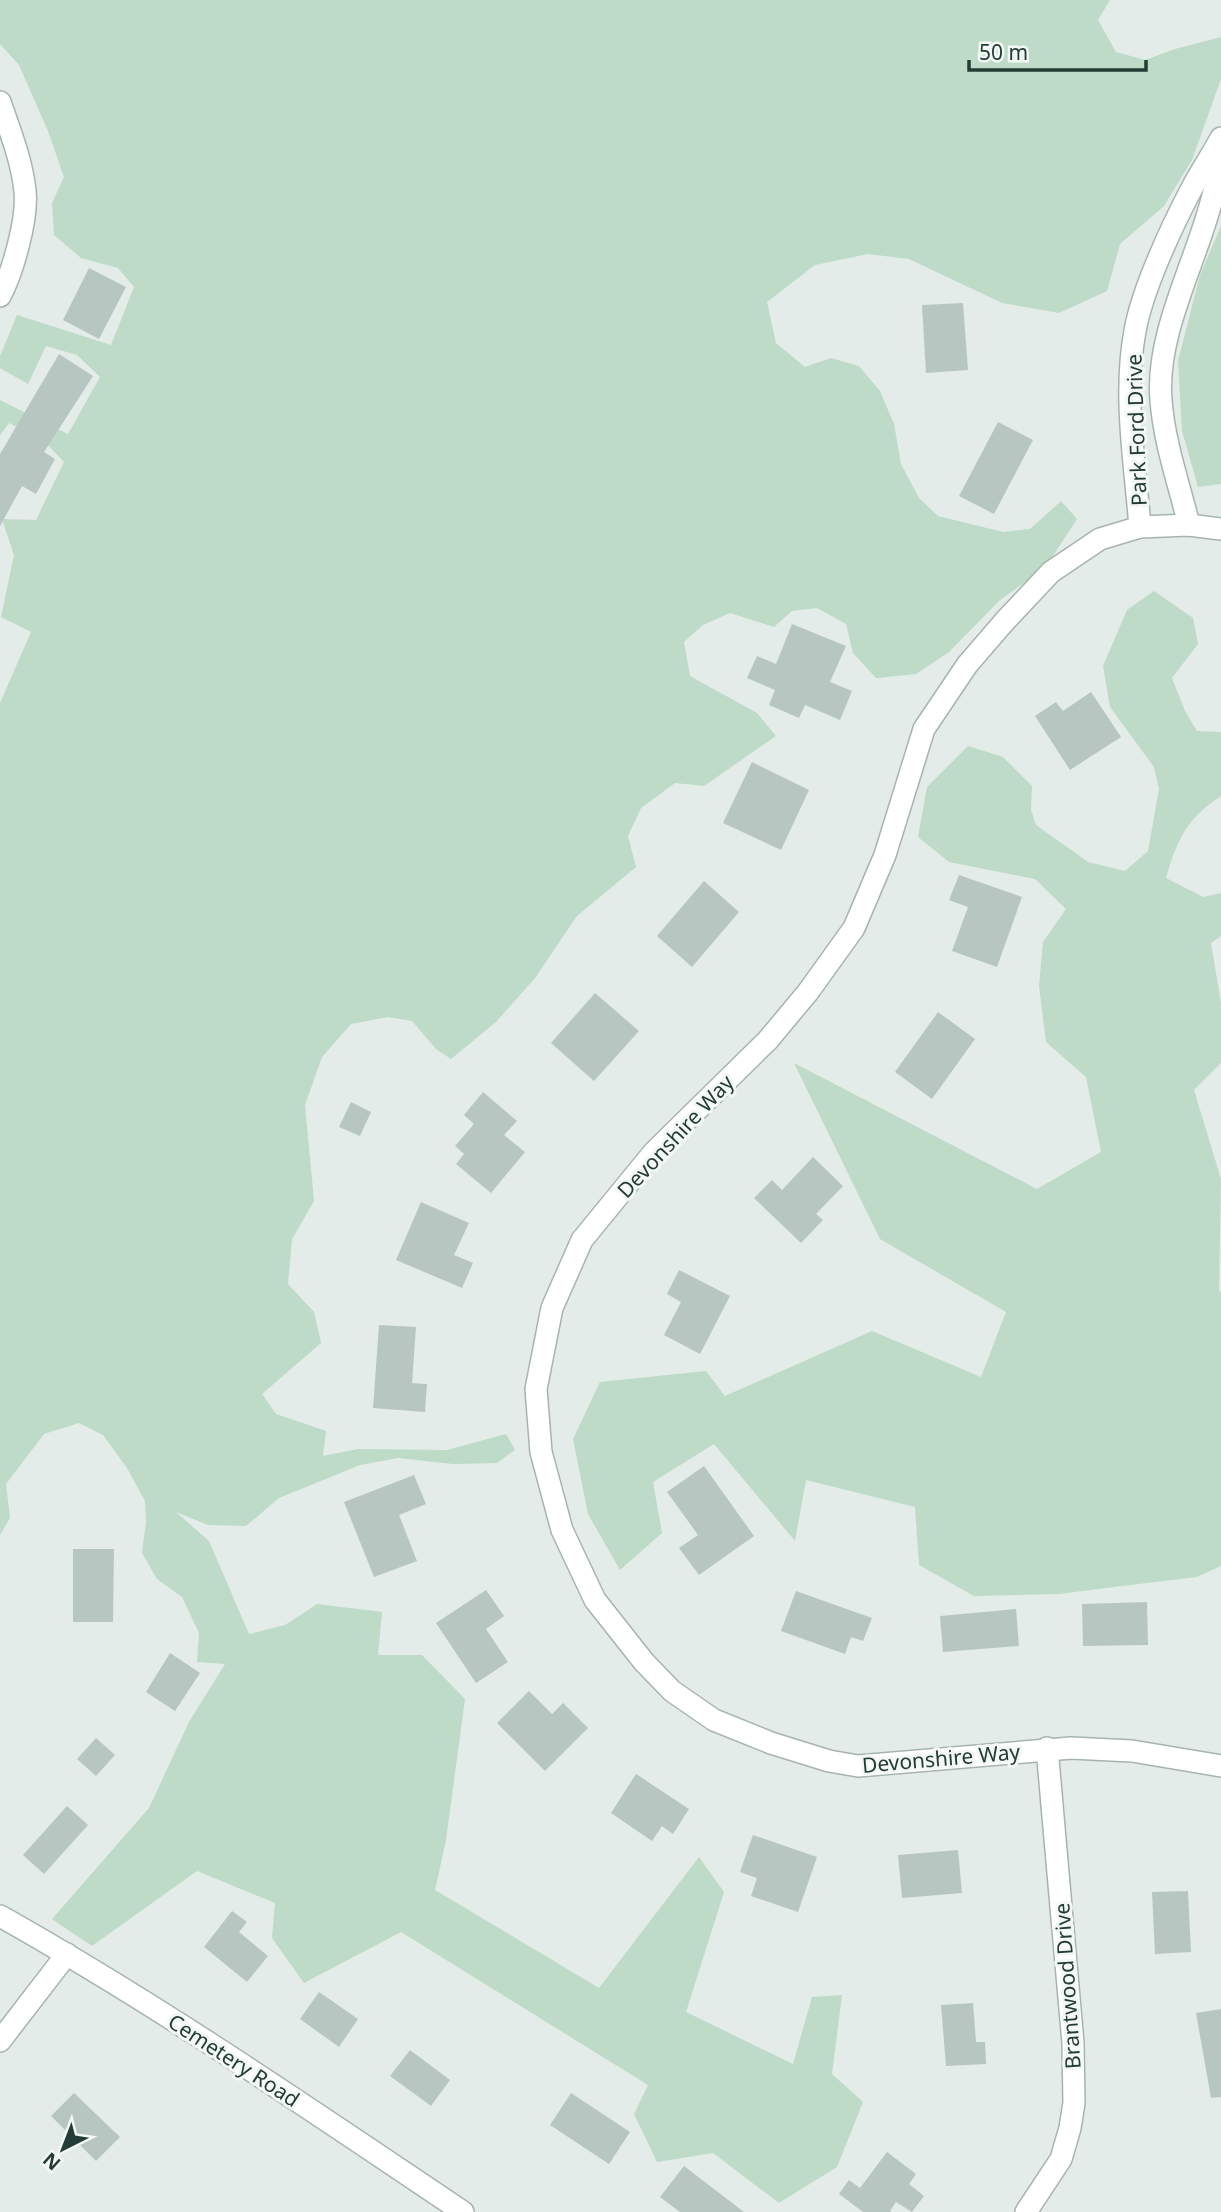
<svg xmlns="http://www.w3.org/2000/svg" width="1221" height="2212" viewBox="0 0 1221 2212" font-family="'Noto Sans',sans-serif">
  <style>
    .green { fill: #bddbc6 }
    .building { fill: #b8c6c1 }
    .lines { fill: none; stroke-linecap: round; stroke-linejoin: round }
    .minor-casing { stroke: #a6b4af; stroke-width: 24 }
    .tertiary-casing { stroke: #a6b4af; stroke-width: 24 }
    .minor { stroke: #fff; stroke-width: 21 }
    .tertiary { stroke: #fff; stroke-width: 21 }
    .labels { text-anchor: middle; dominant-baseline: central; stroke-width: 6; stroke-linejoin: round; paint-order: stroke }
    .street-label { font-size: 21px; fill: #243c36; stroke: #f3f8f6 }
  </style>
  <rect width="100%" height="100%" fill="#e3ece8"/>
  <!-- green -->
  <g class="green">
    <path d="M0,0H1110L1098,20L1116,52L1145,60L1175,49L1221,37V79L1192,160L1164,206L1120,244L1107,291L1059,313L1002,303L909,259L868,254L815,265L767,302L776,343L805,367L831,358L859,366L880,391L894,424L901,464L919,498L938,516L1003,532L1030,529L1061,501L1077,519L1045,568L1000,600L949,652L916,674L876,678L853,653L846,624L817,608L792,611L774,627L730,613L703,625L684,642L690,676L757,713L776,736L704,786L675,783L641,808L628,836L636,867L577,916L535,978L496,1022L451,1059L436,1049L412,1021L388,1017L351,1024L322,1057L305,1105L314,1201L292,1239L288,1284L314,1312L321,1343L262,1394L276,1414L326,1431L323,1456L358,1449L447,1450L506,1434L515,1450L497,1463L453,1464L398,1458L360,1465L279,1498L246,1526L208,1525L176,1512L209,1541L249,1634L285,1625L317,1604L382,1612L378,1655H422L465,1699L446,1840L435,1890L599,1988L699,1857L724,1892L686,2012L793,2064L812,1997L842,1995L832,2074L863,2102L837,2167L779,2203L713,2153L657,2162L634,2114L648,2085L401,1932L304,1983L272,1938L275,1903L197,1871L92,1946L52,1919L149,1808L189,1722L225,1664L197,1662L199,1633L182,1597L157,1579L142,1553L146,1522L145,1501L127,1468L103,1435L79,1423L44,1434L6,1484L10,1518L0,1535V703L31,632L1,617L14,555L2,519L36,520L64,462L44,441L9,423L0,435V400L68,434L100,377L77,355L46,346L28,384L0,368V356L17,315L111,345L134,287L118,268L81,258L54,235L52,203L64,177L48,131L19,65L0,44Z"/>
    <path d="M1221,226V484L1198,487L1182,431L1178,361L1200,275Z"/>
    <path d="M1154,591L1193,618L1198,644L1172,678L1185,711L1197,731L1221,732V796C1187,818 1177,840 1166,878L1203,897L1221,893V936L1211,943L1221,1003V1063L1194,1090L1221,1179L1219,1290L1221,1293V1566L1197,1577L1114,1587L1059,1594L974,1596L919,1565L915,1507L806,1480L795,1541L714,1444L653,1482L662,1533L620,1570L588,1514L573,1439L600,1382L706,1371L725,1396L872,1331L981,1377L1006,1312L880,1239L794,1063L1037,1189L1101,1152L1086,1077L1046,1042L1039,986L1043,942L1066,909L1035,879L949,862L918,837L927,787L968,746L1003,757L1032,786L1031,810L1036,825L1088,862L1125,871L1148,851L1159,789L1154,767L1110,707L1103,666L1127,610Z"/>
  </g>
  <!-- building -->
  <g class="building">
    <path d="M89,268L126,287L99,339L63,320Z"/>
    <path d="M963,303L968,370L926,373L922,305Z"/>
    <path d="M59,354L93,376L44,452L55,459L36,494L22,486L0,526V454Z"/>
    <path d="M998,422L1033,440L994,514L959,496Z"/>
    <path d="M792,624L846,646L830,682L852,691L840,720L805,705L799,718L769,705L775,690L747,678L757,656L776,664Z"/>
    <path d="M1091,692L1121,737L1070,770L1035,716L1056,702L1063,711Z"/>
    <path d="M752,762L809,790L781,850L723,823Z"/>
    <path d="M959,875L1022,897L997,967L952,951L968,907L949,900Z"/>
    <path d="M704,881L739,912L692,967L657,936Z"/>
    <path d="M595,993L639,1031L594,1081L551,1043Z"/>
    <path d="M938,1012L975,1039L932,1099L895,1072Z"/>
    <path d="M483,1092L517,1121L504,1135L525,1152L491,1193L456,1164L464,1154L455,1146L474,1124L464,1115Z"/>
    <path d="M351,1102L371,1112L360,1136L339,1127Z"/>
    <path d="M813,1157L843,1186L816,1214L823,1220L801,1243L754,1198L772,1180L782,1190Z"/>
    <path d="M421,1202L469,1223L454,1255L473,1263L462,1288L396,1260Z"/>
    <path d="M679,1270L730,1296L700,1354L664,1335L681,1302L667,1294Z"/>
    <path d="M379,1325L416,1327L412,1383L427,1384L425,1412L373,1408Z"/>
    <path d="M704,1466L754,1536L699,1575L679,1548L698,1535L667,1492Z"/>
    <path d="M414,1475L426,1504L399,1515L417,1561L374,1577L344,1502Z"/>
    <path d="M73,1549H114L113,1622H73Z"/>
    <path d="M486,1590L504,1616L486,1629L508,1662L476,1683L436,1623Z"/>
    <path d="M796,1591L872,1618L863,1641L851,1637L845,1654L781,1631Z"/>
    <path d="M1147,1602L1148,1645L1083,1646L1082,1604Z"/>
    <path d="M1016,1609L1019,1646L943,1652L940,1616Z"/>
    <path d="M170,1653L200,1673L175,1711L146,1692Z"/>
    <path d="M529,1691L552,1714L563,1703L588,1728L545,1771L497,1723Z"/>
    <path d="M96,1738L115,1755L96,1776L77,1759Z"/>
    <path d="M636,1774L689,1809L673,1834L662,1826L652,1841L611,1813Z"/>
    <path d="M67,1806L88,1825L44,1874L23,1855Z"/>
    <path d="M753,1835L817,1857L798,1912L751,1896L757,1878L740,1872Z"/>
    <path d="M958,1850L962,1893L902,1898L898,1855Z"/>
    <path d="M1188,1891L1191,1952L1155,1954L1152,1892Z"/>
    <path d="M232,1911L247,1922L239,1932L268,1956L247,1982L204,1947Z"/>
    <path d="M319,1992L358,2019L339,2047L300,2019Z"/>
    <path d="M973,2003L976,2042H985L986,2064L946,2066L941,2005Z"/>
    <path d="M1221,2009V2097L1211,2098L1196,2013Z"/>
    <path d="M410,2050L450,2080L431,2106L390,2076Z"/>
    <path d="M74,2093L120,2137L96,2161L51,2116Z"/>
    <path d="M571,2093L630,2132L609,2164L550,2125Z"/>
    <path d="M887,2152L916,2174L909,2184L924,2196L912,2212L896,2202L890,2211L892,2212H863L839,2194L849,2180L860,2188Z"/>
    <path d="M684,2166L744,2212H680L660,2197Z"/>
  </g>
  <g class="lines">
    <defs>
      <g id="minor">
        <path d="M0,102C10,131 22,161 25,191C28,218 13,272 0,296"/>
        <path d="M1189,525C1179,484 1164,442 1161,400C1155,330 1201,254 1215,187C1217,175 1217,162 1219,150"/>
        <path d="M1140,527C1135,463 1123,395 1135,331C1142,290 1172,226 1192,188C1201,171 1212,155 1221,138"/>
        <path d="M1221,529L1189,525L1140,527L1100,539L1051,572L1004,622L967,665L924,729L885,855L854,928L808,992L768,1040L654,1152L582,1240L552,1308L536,1389L541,1452L562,1530L595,1600L644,1662L672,1691L714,1720L771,1743L829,1761L858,1766L1071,1748L1132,1751L1221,1766"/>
        <path d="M0,2041L67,1954"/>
        <path d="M1026,2212L1061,2159L1070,2128L1074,2103L1073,2043L1047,1748"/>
      </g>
      <path id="tertiary" d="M0,1916C160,2006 311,2110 463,2212"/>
    </defs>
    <!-- minor casing -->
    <use href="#minor" class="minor-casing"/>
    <!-- tertiary casing -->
    <use href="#tertiary" class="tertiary-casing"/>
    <!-- minor -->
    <use href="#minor" class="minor"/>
    <!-- tertiary -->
    <use href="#tertiary" class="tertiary"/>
  </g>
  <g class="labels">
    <!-- street labels -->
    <g class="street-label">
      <text transform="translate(1136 430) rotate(-92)">Park Ford Drive</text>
      <text transform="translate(675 1136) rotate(-47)">Devonshire Way</text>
      <text transform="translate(941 1758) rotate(-5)">Devonshire Way</text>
      <text transform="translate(1067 1986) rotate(-94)">Brantwood Drive</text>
      <text transform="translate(234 2060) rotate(33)">Cemetery Road</text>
    </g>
  </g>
  <!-- north arrow -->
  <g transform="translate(63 2149) rotate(222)" stroke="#f3f8f6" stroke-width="5" paint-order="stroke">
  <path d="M0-5L12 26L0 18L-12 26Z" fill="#243c36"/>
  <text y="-10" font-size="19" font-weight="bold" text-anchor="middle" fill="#243c36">N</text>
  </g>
  <!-- scale -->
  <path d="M969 60v10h177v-10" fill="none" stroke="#243c36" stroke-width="3.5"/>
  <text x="979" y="60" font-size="21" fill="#243c36" stroke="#f3f8f6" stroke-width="5" paint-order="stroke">50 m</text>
</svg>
